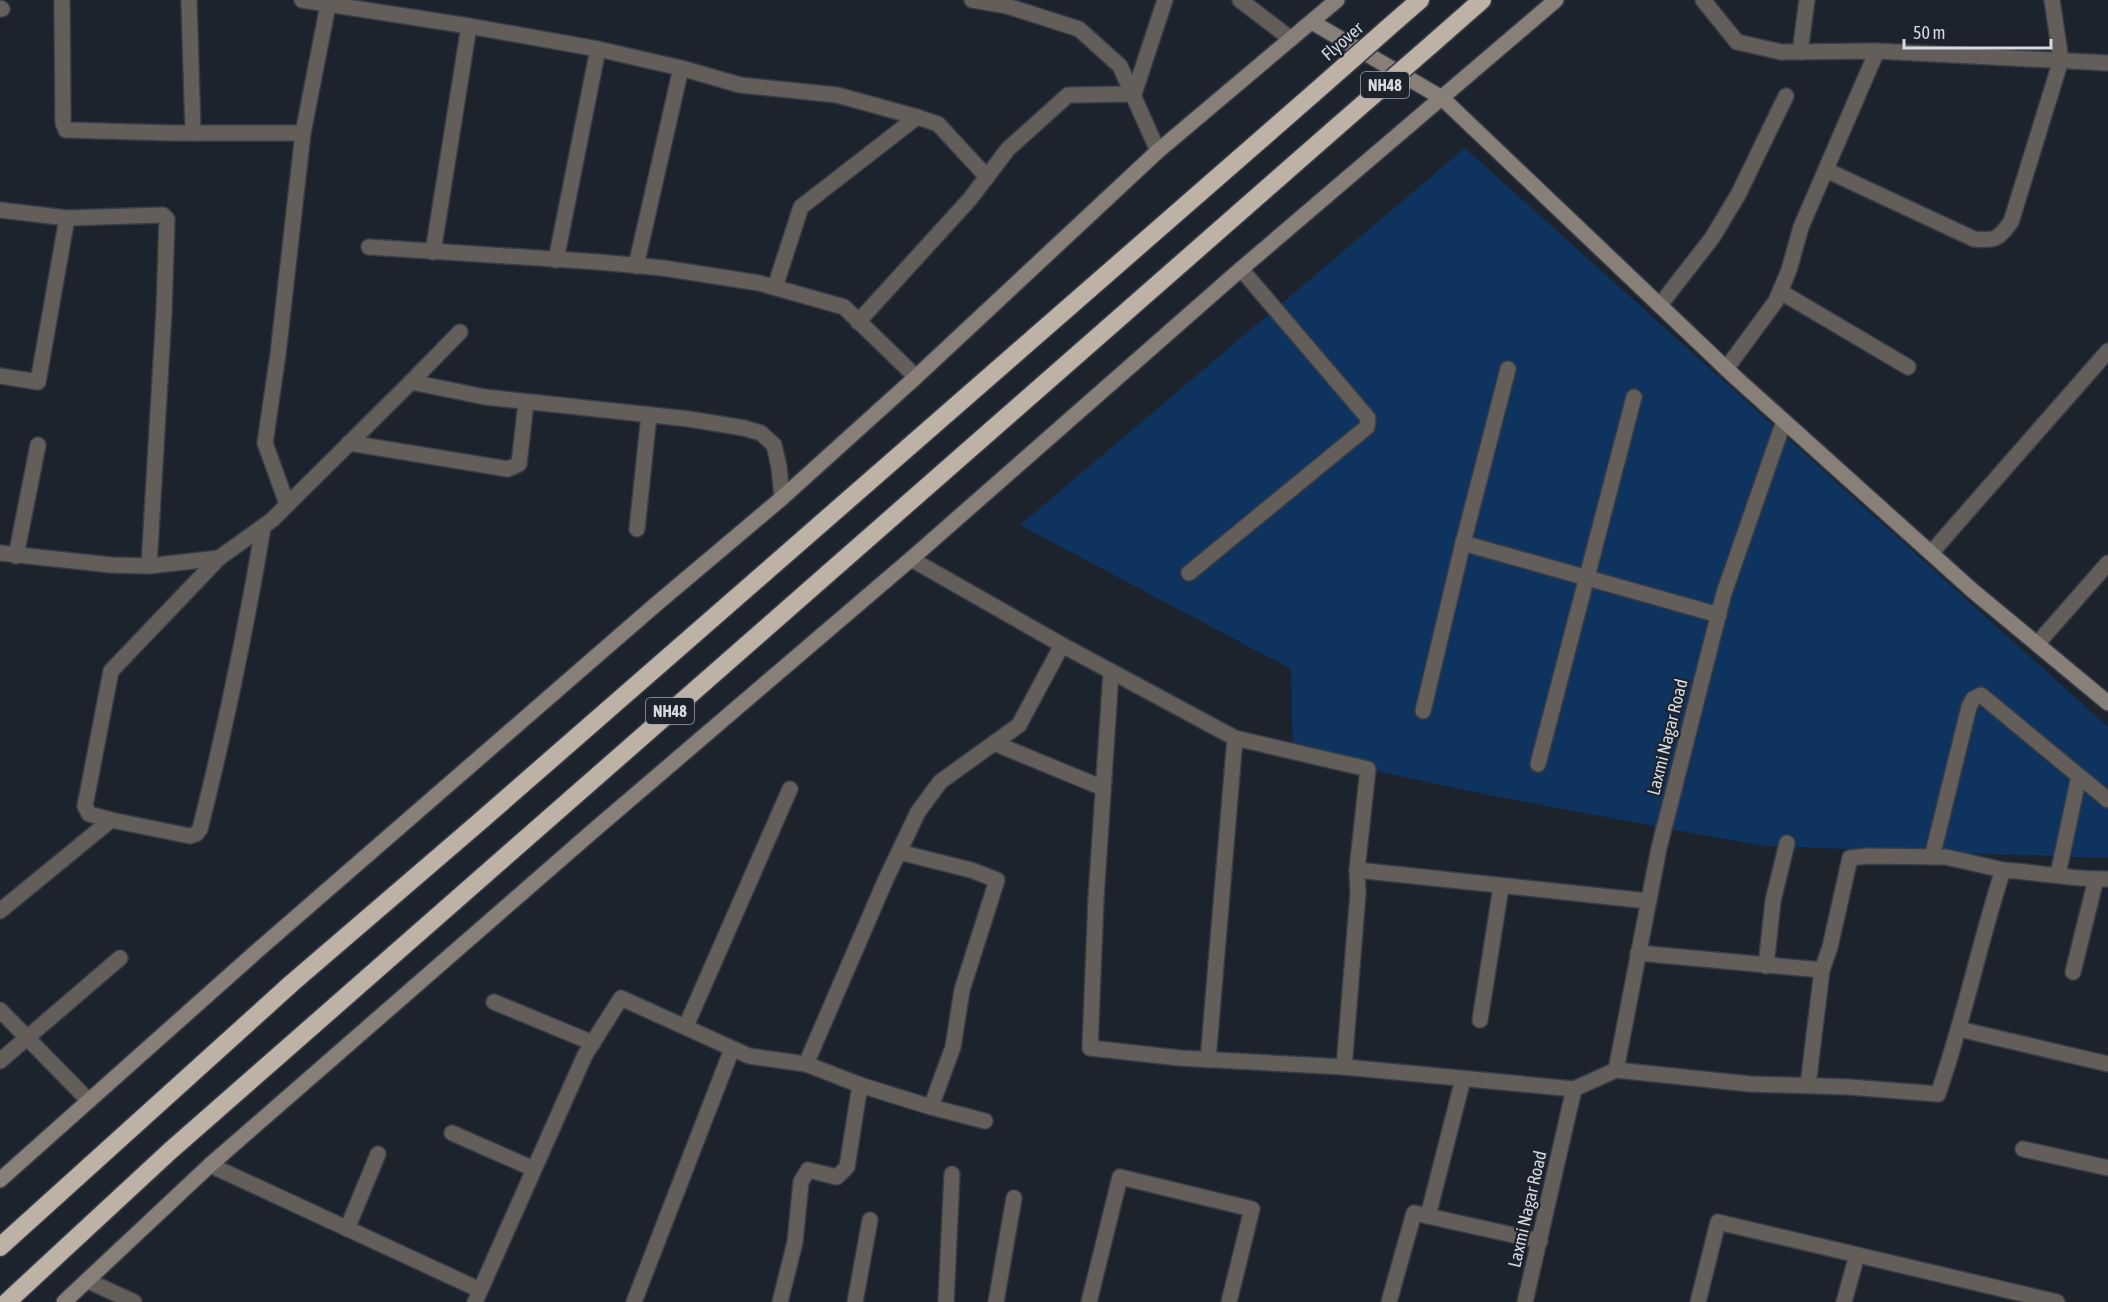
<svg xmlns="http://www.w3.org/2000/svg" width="2108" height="1302" viewBox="0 0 2108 1302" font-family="'Asap Condensed',sans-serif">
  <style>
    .green { fill: #0f335f }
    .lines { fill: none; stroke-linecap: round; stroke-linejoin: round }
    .street-casing { stroke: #363d46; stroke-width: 18 }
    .secondary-casing { stroke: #363d46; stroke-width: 18 }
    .highway-casing { stroke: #363d46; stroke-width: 21 }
    .street { stroke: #635e5a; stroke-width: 15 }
    .secondary { stroke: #888078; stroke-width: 15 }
    .highway { stroke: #beb1a6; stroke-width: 18 }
    .highway-bridge-casing { stroke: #363d46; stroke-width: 21; stroke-linecap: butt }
    .highway-bridge { stroke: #beb1a6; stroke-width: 18 }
    .labels { text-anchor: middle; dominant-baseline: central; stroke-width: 4.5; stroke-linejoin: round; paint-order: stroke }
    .shield { fill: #1c232d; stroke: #9ea3ab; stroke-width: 1.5 }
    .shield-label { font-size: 16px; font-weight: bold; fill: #d5dae1 }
    .street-label { font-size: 18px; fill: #d5dae1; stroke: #1c232d }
  </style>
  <rect width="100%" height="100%" fill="#1c232d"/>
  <!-- green -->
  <path class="green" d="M1465,148L2108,727V858L1763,846L1493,796L1293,753L1291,669L1020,525Z"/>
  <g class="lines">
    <defs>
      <g id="street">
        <path d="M62,0L63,123L66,130L172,133H303L278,354L265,443L287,504"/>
        <path d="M189,0L193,133"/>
        <path d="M302,0L469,26L598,49L681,68L740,85L837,95L917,117"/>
        <path d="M972,0L1007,6L1079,29L1120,66L1158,151"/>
        <path d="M1240,0L1291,39"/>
        <path d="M1703,0L1737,42L1781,52L1877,51L2108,63"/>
        <path d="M0,8L2,9"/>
        <path d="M1800,52L1807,0"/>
        <path d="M303,133L329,0"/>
        <path d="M1826,170L1974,239C1996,241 1998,239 2011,222L2061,60L2052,0"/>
        <path d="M0,210L67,218L163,215L167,219L164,311L149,566"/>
        <path d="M369,247L599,262L663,268L759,283L844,307L916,377"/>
        <path d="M433,252L469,26"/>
        <path d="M556,260L598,49"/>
        <path d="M636,266L681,68"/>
        <path d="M775,287L801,207L917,117L938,124L987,177"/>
        <path d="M1781,292L1908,367"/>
        <path d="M1660,305L1712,238L1738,195L1786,96"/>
        <path d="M858,322L970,199L1008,149L1068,95L1134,94L1165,0"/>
        <path d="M1726,369L1776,301L1789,270L1801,227L1877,51"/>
        <path d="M0,376L38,382L67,218"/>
        <path d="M411,382L485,397L689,419L744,428L761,433L774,445L779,467L782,498"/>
        <path d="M349,443L508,469L519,464L526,402"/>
        <path d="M637,529L649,415"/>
        <path d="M1463,543L1719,615"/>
        <path d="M0,553L111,565L149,566L219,558L272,520L411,382L460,332"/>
        <path d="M1931,553L2108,351"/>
        <path d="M16,556L38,445"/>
        <path d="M219,558L111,671L85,806L89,814L111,820L190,836L196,834L200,829C225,730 246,629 263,528"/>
        <path d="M911,559L1062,645L1235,738L1368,769L1357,870L1358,893L1344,1067L1574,1089L1616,1070L1750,1084L1849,1087L1938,1094C1964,1020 1979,944 2003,870C2038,872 2074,880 2108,879"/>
        <path d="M1189,573L1367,427L1368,418L1241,269"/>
        <path d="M2037,644L2108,563"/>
        <path d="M1111,672L1096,898L1090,1048L1180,1058L1344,1067"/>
        <path d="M1423,711L1463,543L1508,369"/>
        <path d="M994,743L1103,788"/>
        <path d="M1538,764L1634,397"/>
        <path d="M1932,857L1969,707L1973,699L1981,695L2108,800"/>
        <path d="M1357,870L1648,901"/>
        <path d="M2058,874L2079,776"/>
        <path d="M0,911L111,820"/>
        <path d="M1638,953L1822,970"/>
        <path d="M1766,966L1773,901L1787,843"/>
        <path d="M2073,972L2096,879"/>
        <path d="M494,1002L593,1043"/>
        <path d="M0,1010L89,1101"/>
        <path d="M1480,1020L1501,887"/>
        <path d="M686,1026L790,789"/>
        <path d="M1959,1029L2108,1064"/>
        <path d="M1208,1060L1235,738"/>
        <path d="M0,1061L120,958"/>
        <path d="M806,1064L886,879L918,812L940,782L1019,725L1062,645"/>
        <path d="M1616,1070L1659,848L1724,593L1784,421"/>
        <path d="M1808,1085L1822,970L1830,947L1850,858L1868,856L1946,857L2003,870"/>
        <path d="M931,1107L985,1121"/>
        <path d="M452,1133L534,1169"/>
        <path d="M2023,1149L2108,1168"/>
        <path d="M210,1165L480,1290"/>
        <path d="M1428,1216L1463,1079"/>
        <path d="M347,1229L378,1154"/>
        <path d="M88,1281L134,1302"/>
        <path d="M475,1302L585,1055L621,998L749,1056L806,1064L860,1085L931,1107L953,1047L962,990L997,880L971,870L899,852"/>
        <path d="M634,1302L732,1049"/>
        <path d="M780,1302L795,1242L801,1182L808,1170L837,1177L847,1167L860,1085"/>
        <path d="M855,1302L870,1220"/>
        <path d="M946,1302L952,1174"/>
        <path d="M996,1302L1014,1198"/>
        <path d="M1089,1302L1120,1177L1252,1209L1229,1302"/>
        <path d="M1389,1302L1414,1213L1540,1241"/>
        <path d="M1525,1302L1574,1089"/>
        <path d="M1698,1302L1718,1222L2057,1302"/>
        <path d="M1844,1302L1857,1255"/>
      </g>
      <g id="secondary">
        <path d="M1312,22L1442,98L1735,377L1973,591L2108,703"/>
        <path d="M0,1180L257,951L654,606L782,498L916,377L1158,151L1337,0"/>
        <path d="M64,1302L210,1165L593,831L911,559L1241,269L1556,0"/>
      </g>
      <g id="highway">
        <path d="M1398,19L1420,0"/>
        <path d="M1432,44L1482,0"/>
        <path d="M0,1247L292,983L477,824L1314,93"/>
        <path d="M7,1302L170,1151L1339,125"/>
      </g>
    </defs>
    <!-- street casing -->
    <use href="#street" class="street-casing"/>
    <!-- secondary casing -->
    <use href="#secondary" class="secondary-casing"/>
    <!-- highway casing -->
    <use href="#highway" class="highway-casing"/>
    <!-- street -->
    <use href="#street" class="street"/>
    <!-- secondary -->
    <use href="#secondary" class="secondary"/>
    <!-- highway -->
    <use href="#highway" class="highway"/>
    <defs>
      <g id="highway-bridge">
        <path d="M1314,93L1398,19"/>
        <path d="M1339,125L1432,44"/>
      </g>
    </defs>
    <!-- highway-bridge casing -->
    <use href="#highway-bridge" class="highway-bridge-casing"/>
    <!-- highway-bridge -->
    <use href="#highway-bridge" class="highway-bridge"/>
  </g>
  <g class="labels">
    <!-- shield labels -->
    <g class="shield">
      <rect x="1361" y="72" width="48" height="26" rx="4.5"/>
      <rect x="646" y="698" width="48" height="26" rx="4.5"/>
    </g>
    <g class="shield-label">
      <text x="1385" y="85">NH48</text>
      <text x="670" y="711">NH48</text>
    </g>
    <!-- street labels -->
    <g class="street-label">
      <text transform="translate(1342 41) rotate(-41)">Flyover</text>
      <text transform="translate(1667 737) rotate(-76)">Laxmi Nagar Road</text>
      <text transform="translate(1527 1209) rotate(-77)">Laxmi Nagar Road</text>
    </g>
  </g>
  <!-- scale -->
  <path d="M1904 39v9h147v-9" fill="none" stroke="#d5dae1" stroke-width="3"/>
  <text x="1913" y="39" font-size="18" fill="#d5dae1" stroke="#1c232d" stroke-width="4.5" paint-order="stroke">50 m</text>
</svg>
